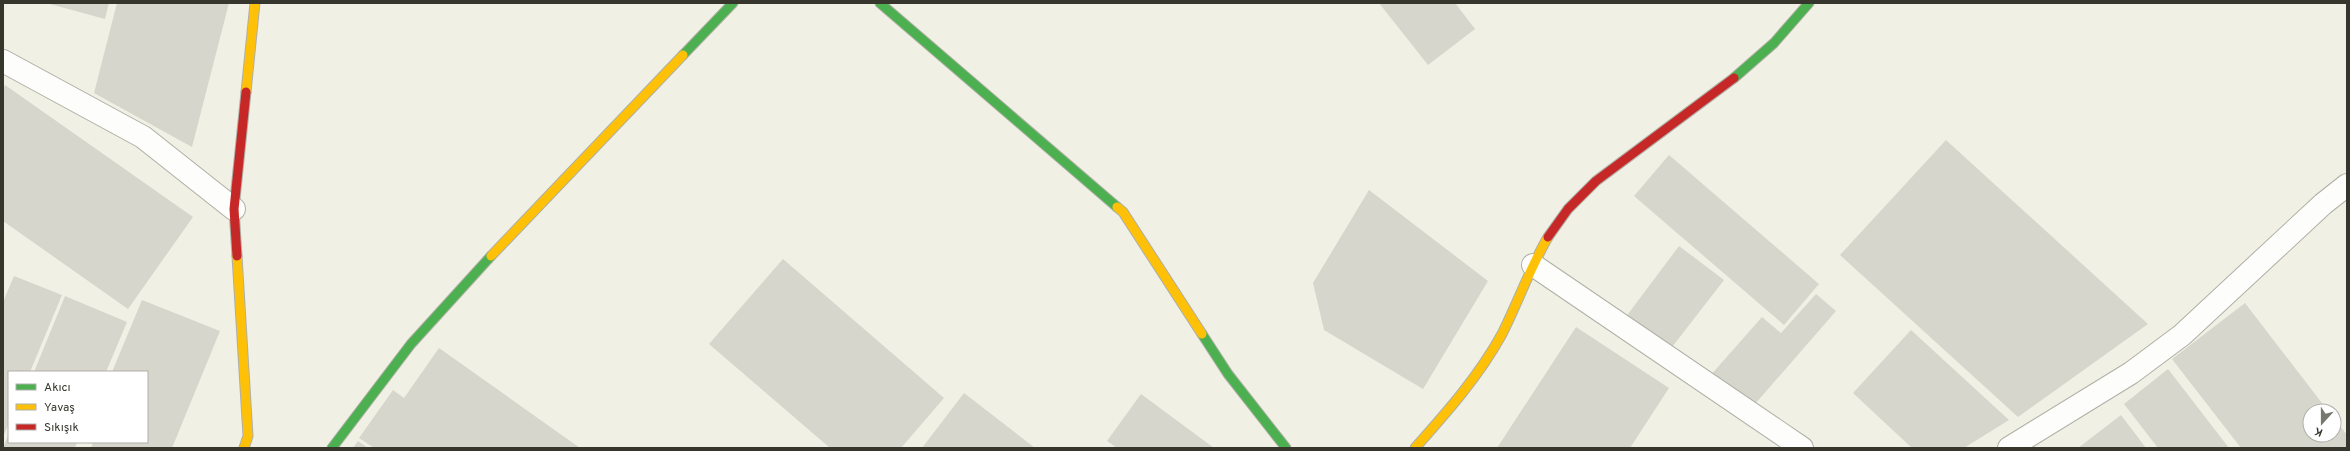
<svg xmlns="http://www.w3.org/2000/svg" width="2350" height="451" viewBox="0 0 2350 451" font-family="Overpass,sans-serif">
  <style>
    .building { fill: #d6d6cc }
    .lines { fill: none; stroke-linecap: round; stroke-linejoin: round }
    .street-casing { stroke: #afafa6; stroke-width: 24 }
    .fast-casing { stroke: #afafa6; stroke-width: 11 }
    .slow-casing { stroke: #afafa6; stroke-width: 11 }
    .jam-casing { stroke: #afafa6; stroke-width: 11 }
    .street { stroke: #fdfdfb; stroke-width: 22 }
    .fast { stroke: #4caf50; stroke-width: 9 }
    .slow { stroke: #ffc107; stroke-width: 9 }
    .jam { stroke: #c62828; stroke-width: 9 }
  </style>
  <rect width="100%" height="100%" fill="#f0f0e4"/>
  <!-- building -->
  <g class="building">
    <path d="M46,3H109L105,19Z"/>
    <path d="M117,3H229L192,147L94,93Z"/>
    <path d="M1379,3H1455L1475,29L1428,65Z"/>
    <path d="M5,85L193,217L128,309L3,221V89Z"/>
    <path d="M1946,140L2148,324L2018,417L1840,255Z"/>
    <path d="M1669,155L1819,284L1784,325L1634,196Z"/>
    <path d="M1369,190L1488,281L1423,389L1324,330L1313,283Z"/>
    <path d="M1679,246L1724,280L1669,351L1625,318Z"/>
    <path d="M783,259L944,398L901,448H830L709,344Z"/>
    <path d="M14,276L62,295L30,372H9V423L3,437V302Z"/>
    <path d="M1816,294L1836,311L1749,411L1709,377L1762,317L1781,333Z"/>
    <path d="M65,296L127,322L106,372H34Z"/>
    <path d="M142,300L220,331L172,448H91L93,442H147V372H112Z"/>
    <path d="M2245,303L2328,411H2310V435H2334V418L2347,435V448H2241L2172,359Z"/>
    <path d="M1576,327L1669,388L1630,448H1497Z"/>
    <path d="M1911,330L2009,420L1964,448H1912L1853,393Z"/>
    <path d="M439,348L580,448H374L359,438L393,390L404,398Z"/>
    <path d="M2168,369L2229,448H2158L2124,404Z"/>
    <path d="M964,393L1035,448H922Z"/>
    <path d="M1141,394L1214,448H1117L1107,441Z"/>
    <path d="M2121,415L2146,448H2078Z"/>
    <path d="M9,433V442H77L75,448H3Z"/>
    <path d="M358,441L368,448H353Z"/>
  </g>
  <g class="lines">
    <defs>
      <g id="street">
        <path d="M3,61L143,137L234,209"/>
        <path d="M1533,265L1802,448"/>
        <path d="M2009,448L2131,373L2182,335L2323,204L2347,185"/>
      </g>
      <g id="fast">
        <path d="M880,3L1117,207"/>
        <path d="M683,55L733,3"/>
        <path d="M1734,78L1774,43L1809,3"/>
        <path d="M1202,334L1228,374L1286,448"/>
        <path d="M332,448L411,344L491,256"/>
      </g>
      <g id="slow">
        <path d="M246,92L255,3"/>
        <path d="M1117,207L1123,212L1202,334"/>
        <path d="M237,256L248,436L244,448"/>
        <path d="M491,256L683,55"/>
        <path d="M1415,448C1447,412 1479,376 1502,334C1518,302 1530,268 1548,237"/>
      </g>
      <g id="jam">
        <path d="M1548,237L1568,209L1596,181L1734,78"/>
        <path d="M237,256L234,209L246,92"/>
      </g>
    </defs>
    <!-- street casing -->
    <use href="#street" class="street-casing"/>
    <!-- fast casing -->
    <use href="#fast" class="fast-casing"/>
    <!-- slow casing -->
    <use href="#slow" class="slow-casing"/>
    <!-- jam casing -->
    <use href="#jam" class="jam-casing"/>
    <!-- street -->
    <use href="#street" class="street"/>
    <!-- fast -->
    <use href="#fast" class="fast"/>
    <!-- slow -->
    <use href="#slow" class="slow"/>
    <!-- jam -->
    <use href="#jam" class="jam"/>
  </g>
  <!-- border -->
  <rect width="2350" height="451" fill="none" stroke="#36362d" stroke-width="8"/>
  <!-- legend -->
  <rect x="8" y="371" width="140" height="72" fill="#ffffff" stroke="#afafab"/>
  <rect x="16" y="384" width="20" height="6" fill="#4caf50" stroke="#afafab"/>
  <text x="44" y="391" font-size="12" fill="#36362d">Akıcı</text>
  <rect x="16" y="404" width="20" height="6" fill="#ffc107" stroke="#afafab"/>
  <text x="44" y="411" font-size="12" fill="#36362d">Yavaş</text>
  <rect x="16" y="424" width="20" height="6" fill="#c62828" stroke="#afafab"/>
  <text x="44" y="431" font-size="12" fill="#36362d">Sıkışık</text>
  <!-- north arrow -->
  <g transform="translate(2322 423) rotate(201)"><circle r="19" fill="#ffffff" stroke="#afafab"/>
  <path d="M0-3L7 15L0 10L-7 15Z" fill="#77776d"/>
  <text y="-6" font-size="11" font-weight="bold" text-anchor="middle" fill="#36362d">K</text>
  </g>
</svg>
